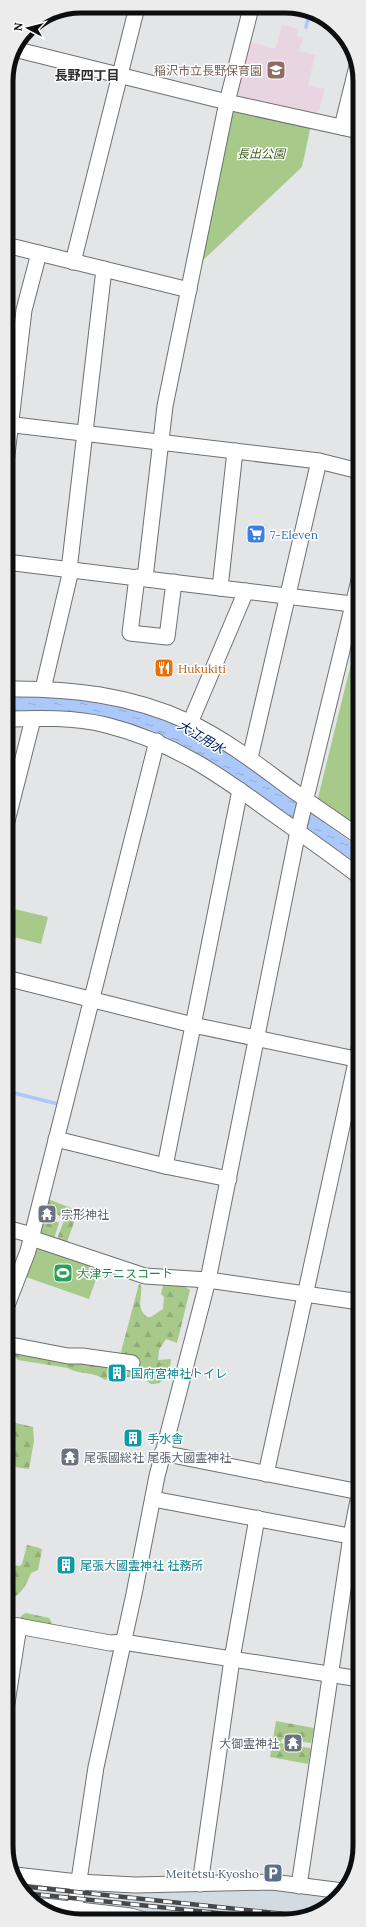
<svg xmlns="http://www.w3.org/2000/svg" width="366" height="1927" viewBox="0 0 366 1927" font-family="Lora,'Noto Sans JP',serif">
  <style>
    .built { fill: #d3dbe2 }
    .education { fill: #e9d4e2 }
    .forest { fill: url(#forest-firs) }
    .park { fill: #a7c98a }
    .water { fill: url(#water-ripples) }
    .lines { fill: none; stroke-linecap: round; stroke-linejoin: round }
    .stream { stroke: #aac8fa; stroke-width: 3.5 }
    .minor-casing { stroke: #6e7071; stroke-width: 17 }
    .minor { stroke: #fff; stroke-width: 15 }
    .rail-casing { stroke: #464748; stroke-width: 4.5 }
    .rail { stroke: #fff; stroke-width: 3; stroke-dasharray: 9; stroke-linecap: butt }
    .labels { text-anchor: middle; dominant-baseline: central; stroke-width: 3; stroke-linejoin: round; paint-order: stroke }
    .education-label { font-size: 12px; fill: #785e54; stroke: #fff; text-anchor: end }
    .park-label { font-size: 12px; font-style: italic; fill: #3d5e1b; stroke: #fff }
    .shop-label { font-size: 12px; fill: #366cbe; stroke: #fff; text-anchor: start }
    .food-label { font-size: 12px; fill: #c56008; stroke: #fff; text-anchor: start }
    .worship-label { font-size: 12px; fill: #5b616d; stroke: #fff; text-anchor: start }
    .leisure-label { font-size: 12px; fill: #27864d; stroke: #fff; text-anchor: start }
    .culture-label { font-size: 12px; fill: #0d838f; stroke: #fff; text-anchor: start }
    .service-label { font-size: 12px; fill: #4e5e75; stroke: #fff; text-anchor: end }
    .neighbourhood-label { font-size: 13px; font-weight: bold; fill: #2c2d2e; stroke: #fff }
    .water-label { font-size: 13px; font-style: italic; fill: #002469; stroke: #fff }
    .rim { fill: none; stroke: #0d0e0f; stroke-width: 5 }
  </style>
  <defs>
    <pattern id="forest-firs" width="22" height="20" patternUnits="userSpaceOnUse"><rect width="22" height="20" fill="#a7c98a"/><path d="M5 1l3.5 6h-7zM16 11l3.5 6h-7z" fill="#8fab76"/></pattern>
    <pattern id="water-ripples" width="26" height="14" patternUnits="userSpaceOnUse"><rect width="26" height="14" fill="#aac8fa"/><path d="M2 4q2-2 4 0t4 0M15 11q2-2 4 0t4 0" fill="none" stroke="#91abd5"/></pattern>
  </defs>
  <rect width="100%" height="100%" fill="#e3e5e7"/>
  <!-- built -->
  <g class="built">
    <path d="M17,1879L67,1884L64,1904L34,1901L25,1896Z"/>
    <path d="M86,1887L272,1889L339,1897L295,1920H164L136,1912L84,1905Z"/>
  </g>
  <!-- education -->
  <path class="education" d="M282,25L299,29L297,36L303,38L299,51L315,55L308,85L325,89L319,110L312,115L238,99L234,93L247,41L276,49Z"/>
  <!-- forest -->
  <g class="forest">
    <path d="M48,1199L76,1210L77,1214L67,1242L64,1243L57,1239L65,1218L46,1210Z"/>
    <path d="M44,1217L50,1218L59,1223L54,1239L42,1236L39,1230Z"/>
    <path d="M139,1284H141C143,1297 135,1307 147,1317H151L163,1309L164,1297L161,1294L163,1285L184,1286L190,1290L177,1343L166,1339L159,1350L158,1360L171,1359C171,1368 165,1384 154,1384C149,1385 148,1380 143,1379C138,1377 132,1377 127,1377L128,1369L121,1352Z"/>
    <path d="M17,1353L109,1365L107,1379L105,1380C94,1371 79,1375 68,1368L18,1360L15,1357V1354Z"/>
    <path d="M6,1406L10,1409L12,1422L33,1427L34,1441L29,1469L7,1466Z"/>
    <path d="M27,1545L40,1548L42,1550L38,1570L31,1573C26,1585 21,1597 7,1599V1577L14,1565L20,1566L22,1564Z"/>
    <path d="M26,1613L49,1618L52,1623L50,1625L20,1619L22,1615Z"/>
    <path d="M276,1721L314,1728L311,1743L282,1739L280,1743L310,1748L311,1750L308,1764L270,1757Z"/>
  </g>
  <!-- park -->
  <g class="park">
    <path d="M237,109L311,125L302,167L200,263L230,114Z"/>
    <path d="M360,627V830L320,802L318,798Z"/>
    <path d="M6,907L48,917L41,944L6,935Z"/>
    <path d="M40,1247L100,1268L89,1299L26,1277L35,1252Z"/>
  </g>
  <!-- water -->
  <path class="water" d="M42,694C63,697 83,698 103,701C129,705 157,716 181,726C247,756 300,808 360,848V866C310,830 260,794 209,760C192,750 176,741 158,733C111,714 57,710 6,712V696Z"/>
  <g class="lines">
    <!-- stream -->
    <g class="stream">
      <path d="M306,27L310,12"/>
      <path d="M6,1091L58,1104"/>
    </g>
    <defs>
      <g id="minor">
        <path d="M18,50L227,102L359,131"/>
        <path d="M342,127L357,66"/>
        <path d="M6,245L189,290"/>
        <path d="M73,262L137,7"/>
        <path d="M6,424L319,461L359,471"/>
        <path d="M6,463L24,310L39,253"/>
        <path d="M6,562L360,605"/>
        <path d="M69,570L104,269"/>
        <path d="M137,577L130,633L167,637L174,582"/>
        <path d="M145,578L165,406L227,102L251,8"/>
        <path d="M220,588L235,451"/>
        <path d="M6,689C70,688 131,695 189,722C227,740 261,767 295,792C316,807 338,822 360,837"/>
        <path d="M43,689L71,570"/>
        <path d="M6,719C39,718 74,717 106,725C174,742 221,776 276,816C304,836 333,856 360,877"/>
        <path d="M190,723L246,591"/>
        <path d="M250,758L319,461"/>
        <path d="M6,825L33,719"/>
        <path d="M6,978L193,1025L360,1060"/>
        <path d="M56,1139L165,1166L229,1179"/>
        <path d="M165,1166L240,790"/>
        <path d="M6,1228L32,1235"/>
        <path d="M31,1238L145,1276L208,1280L360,1302"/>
        <path d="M6,1308L28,1251L157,741"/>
        <path d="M6,1344L68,1356H82L132,1363"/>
        <path d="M162,1453L360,1492"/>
        <path d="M266,1474L360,1044"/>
        <path d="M153,1499L360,1538"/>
        <path d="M7,1624L110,1643L123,1642L360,1679"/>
        <path d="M7,1703L19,1626"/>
        <path d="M15,1875L78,1882L135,1885L272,1882L343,1891"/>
        <path d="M200,1884L232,1659L257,1518"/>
        <path d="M299,1886L351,1536L360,1490"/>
        <path d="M44,1906L131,1916L144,1920"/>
        <path d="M73,1920L96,1767L134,1594L157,1476L208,1280L298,831L360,576"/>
      </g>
    </defs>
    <!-- minor casing -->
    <use href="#minor" class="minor-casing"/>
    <!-- minor -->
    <use href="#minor" class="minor"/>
    <defs>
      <g id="rail">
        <path d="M20,1886L303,1916"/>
        <path d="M23,1893L284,1920"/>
      </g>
    </defs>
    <!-- rail casing -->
    <use href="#rail" class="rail-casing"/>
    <!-- rail -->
    <use href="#rail" class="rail"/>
  </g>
  <!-- icons -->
  <defs>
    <symbol id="school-square" viewBox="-11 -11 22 22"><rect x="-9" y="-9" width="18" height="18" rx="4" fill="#8d6e63" stroke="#fff"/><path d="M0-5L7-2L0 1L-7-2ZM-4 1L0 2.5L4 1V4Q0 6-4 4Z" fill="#fff"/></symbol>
    <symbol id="supermarket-square" viewBox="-11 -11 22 22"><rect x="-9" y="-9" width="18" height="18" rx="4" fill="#3f7fe0" stroke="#fff"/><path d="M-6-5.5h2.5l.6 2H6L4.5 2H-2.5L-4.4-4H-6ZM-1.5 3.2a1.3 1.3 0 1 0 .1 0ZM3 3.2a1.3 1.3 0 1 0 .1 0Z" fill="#fff"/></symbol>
    <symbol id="restaurant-square" viewBox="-11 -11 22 22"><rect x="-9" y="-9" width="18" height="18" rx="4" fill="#e8710a" stroke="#fff"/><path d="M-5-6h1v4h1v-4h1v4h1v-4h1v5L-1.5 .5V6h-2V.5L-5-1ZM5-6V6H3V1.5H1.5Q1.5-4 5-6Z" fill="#fff"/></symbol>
    <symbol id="temple-square" viewBox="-11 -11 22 22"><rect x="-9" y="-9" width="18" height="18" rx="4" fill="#6b7280" stroke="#fff"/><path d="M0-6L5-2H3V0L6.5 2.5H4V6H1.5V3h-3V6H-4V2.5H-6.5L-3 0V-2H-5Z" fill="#fff"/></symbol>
    <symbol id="stadium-square" viewBox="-11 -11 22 22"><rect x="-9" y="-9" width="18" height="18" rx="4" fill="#2e9e5b" stroke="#fff"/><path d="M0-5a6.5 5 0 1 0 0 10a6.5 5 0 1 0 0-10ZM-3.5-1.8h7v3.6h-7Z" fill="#fff"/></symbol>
    <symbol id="building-square" viewBox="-11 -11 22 22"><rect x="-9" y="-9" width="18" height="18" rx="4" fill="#0f9aa8" stroke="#fff"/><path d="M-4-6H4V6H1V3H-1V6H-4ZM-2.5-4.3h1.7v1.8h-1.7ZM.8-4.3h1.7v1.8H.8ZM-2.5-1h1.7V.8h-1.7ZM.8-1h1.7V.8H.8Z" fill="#fff"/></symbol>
    <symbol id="parking-square" viewBox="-11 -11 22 22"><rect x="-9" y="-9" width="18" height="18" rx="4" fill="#5c6f8a" stroke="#fff"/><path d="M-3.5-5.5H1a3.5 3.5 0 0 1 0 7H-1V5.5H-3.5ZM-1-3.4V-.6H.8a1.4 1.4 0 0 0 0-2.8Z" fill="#fff"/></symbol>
  </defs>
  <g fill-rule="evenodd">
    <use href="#school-square" x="265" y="59" width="22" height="22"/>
    <use href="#supermarket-square" x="245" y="523" width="22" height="22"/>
    <use href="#restaurant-square" x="153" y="657" width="22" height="22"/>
    <use href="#temple-square" x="36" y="1203" width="22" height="22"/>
    <use href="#stadium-square" x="52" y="1262" width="22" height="22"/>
    <use href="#building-square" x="106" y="1362" width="22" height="22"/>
    <use href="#building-square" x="122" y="1427" width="22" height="22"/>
    <use href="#temple-square" x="59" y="1446" width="22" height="22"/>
    <use href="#building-square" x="55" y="1554" width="22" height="22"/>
    <use href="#temple-square" x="282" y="1732" width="22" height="22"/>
    <use href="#parking-square" x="262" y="1862" width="22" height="22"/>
  </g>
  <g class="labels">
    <!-- education labels -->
    <g class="education-label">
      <text x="262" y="70">稲沢市立長野保育園</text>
    </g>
    <!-- park labels -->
    <g class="park-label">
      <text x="261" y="153">長出公園</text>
    </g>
    <!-- shop labels -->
    <g class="shop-label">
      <text x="270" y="534">7-Eleven</text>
    </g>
    <!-- food labels -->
    <g class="food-label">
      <text x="178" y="668">Hukukiti</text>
    </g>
    <!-- worship labels -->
    <g class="worship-label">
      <text x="61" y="1214">宗形神社</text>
      <text x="84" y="1457">尾張國総社 尾張大國霊神社</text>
      <text x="279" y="1743" text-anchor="end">大御霊神社</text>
    </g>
    <!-- leisure labels -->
    <g class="leisure-label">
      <text x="77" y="1273">大津テニスコート</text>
    </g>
    <!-- culture labels -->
    <g class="culture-label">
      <text x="131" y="1373">国府宮神社トイレ</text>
      <text x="147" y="1438">手水舎</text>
      <text x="80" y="1565">尾張大國霊神社 社務所</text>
    </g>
    <!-- service labels -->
    <g class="service-label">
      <text x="259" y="1873">Meitetsu Kyosho</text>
    </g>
    <!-- neighbourhood labels -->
    <g class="neighbourhood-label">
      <text x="87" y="75">長野四丁目</text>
    </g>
    <!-- water labels -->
    <g class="water-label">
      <text transform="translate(201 737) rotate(31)">大江用水</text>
    </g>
  </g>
  <!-- crop -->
  <path d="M0 0H366V1927H0ZM81 13H285A68 68 0 0 1 353 81V1846A68 68 0 0 1 285 1914H81A68 68 0 0 1 13 1846V81A68 68 0 0 1 81 13Z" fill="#ececec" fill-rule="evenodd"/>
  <path class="rim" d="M81 13H285A68 68 0 0 1 353 81V1846A68 68 0 0 1 285 1914H81A68 68 0 0 1 13 1846V81A68 68 0 0 1 81 13Z"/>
  <!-- north arrow -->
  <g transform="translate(28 28) rotate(277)" stroke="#ffffff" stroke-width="3" paint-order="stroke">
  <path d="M0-3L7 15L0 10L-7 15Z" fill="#0d0e0f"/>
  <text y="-6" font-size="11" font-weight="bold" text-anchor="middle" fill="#0d0e0f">N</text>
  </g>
</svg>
